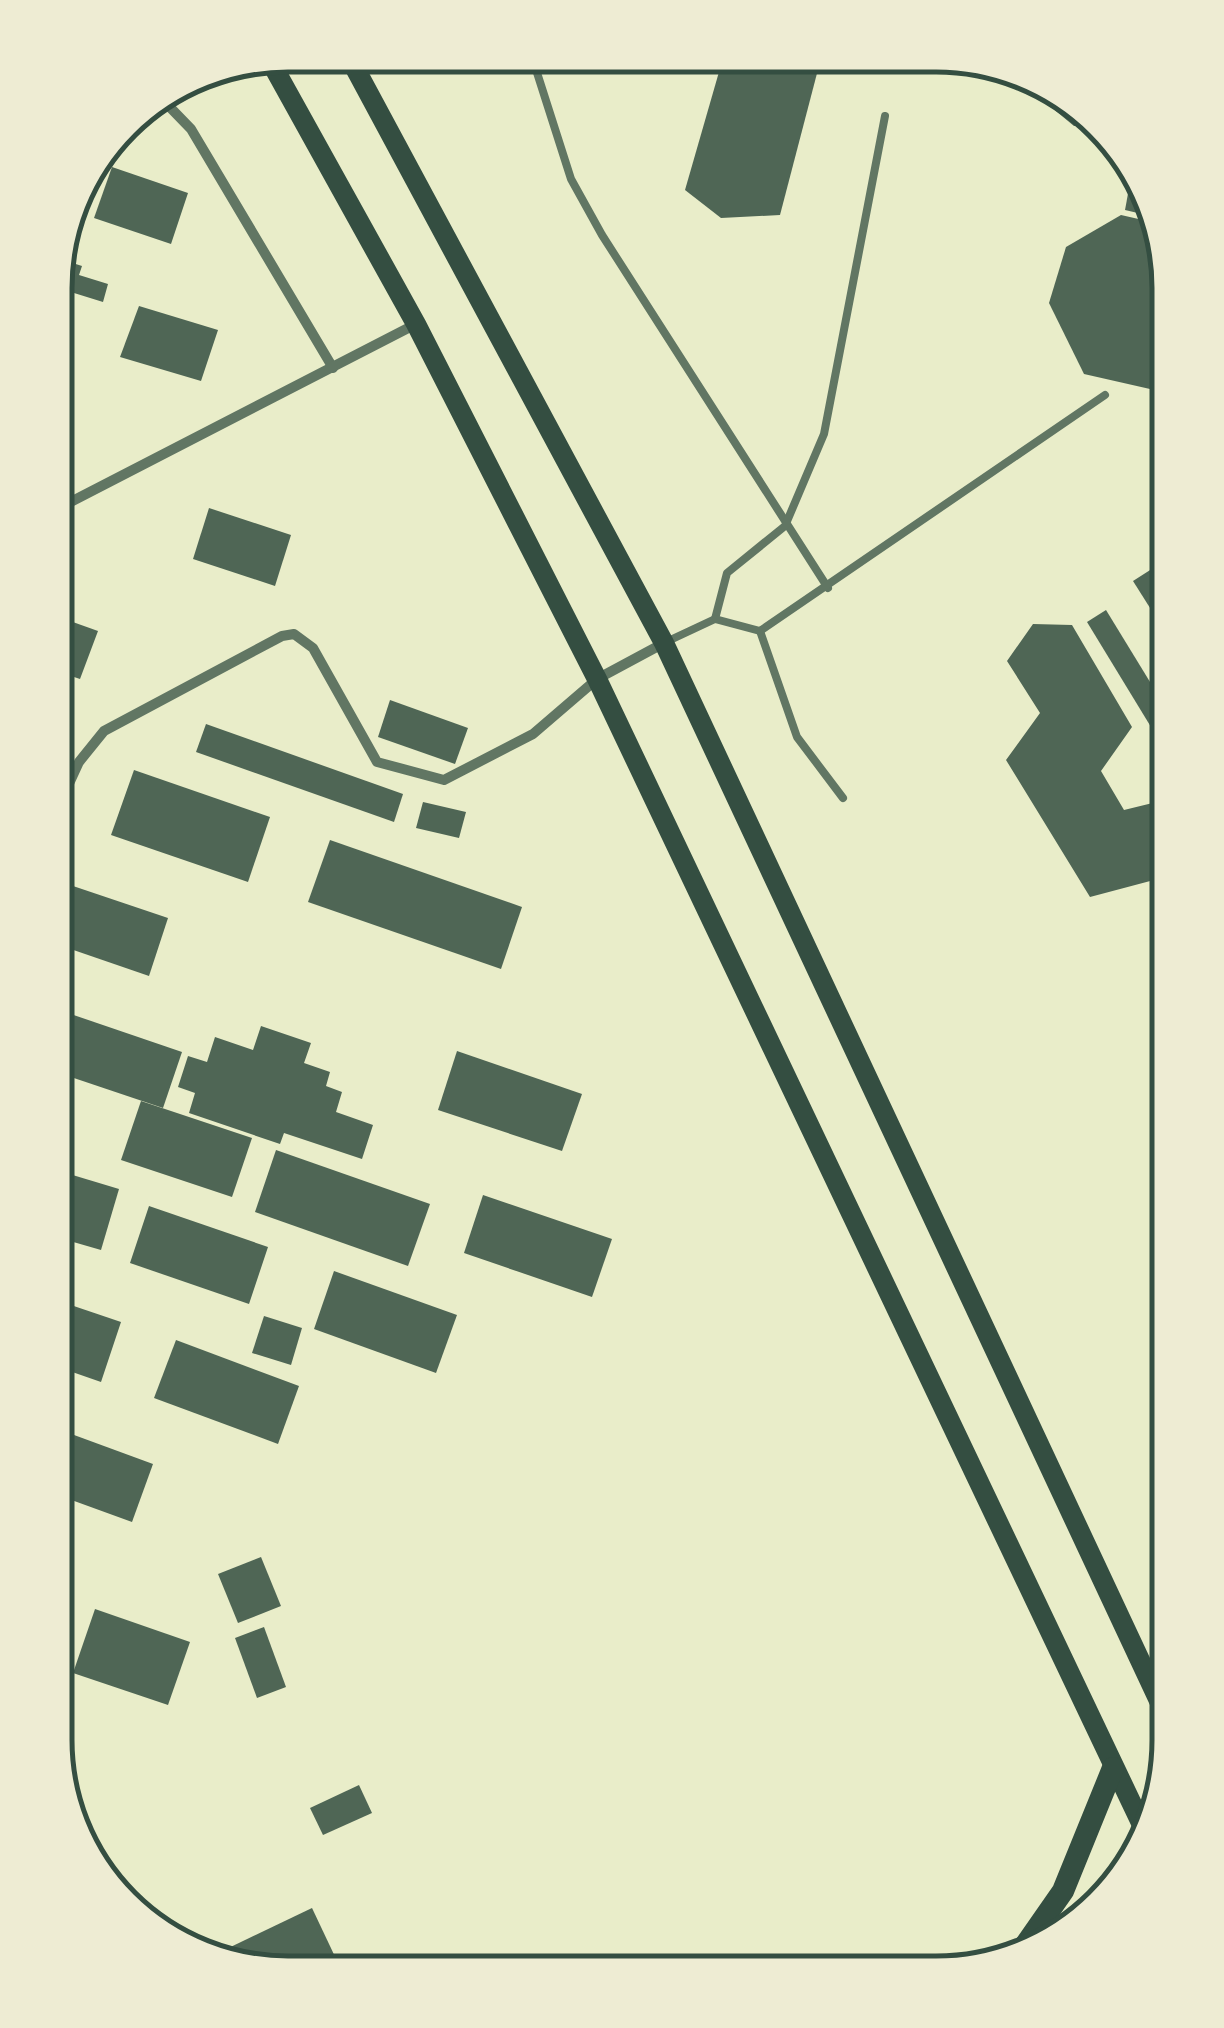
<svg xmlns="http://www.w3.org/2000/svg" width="1224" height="2028" viewBox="0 0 1224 2028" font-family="Inter,sans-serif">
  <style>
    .building { fill: #4f6655 }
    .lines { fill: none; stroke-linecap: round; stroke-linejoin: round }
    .service { stroke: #617663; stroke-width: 8 }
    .minor { stroke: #617663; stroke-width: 10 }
    .secondary { stroke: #344e41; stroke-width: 20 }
    .primary { stroke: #344e41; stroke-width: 22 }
    .rim { fill: none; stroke: #344e41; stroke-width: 5 }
  </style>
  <rect width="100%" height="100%" fill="#e9edc9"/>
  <!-- building -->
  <g class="building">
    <path d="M723,58H821L780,215L721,218L685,190Z"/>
    <path d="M1032,85L1089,113L1098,125L1074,126L1033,92Z"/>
    <path d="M112,167L188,193L171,244L94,218Z"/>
    <path d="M1132,172L1151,200L1155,217L1125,210Z"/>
    <path d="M1121,215L1156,223L1169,288V379L1150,389L1084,374L1049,303L1066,247Z"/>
    <path d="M57,258L82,266L79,275L108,284L103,302L74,293L72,301L57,296Z"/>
    <path d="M139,306L218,330L201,381L120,357Z"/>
    <path d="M209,508L291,535L275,586L193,559Z"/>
    <path d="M1169,558V638L1133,581Z"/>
    <path d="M1106,610L1169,713V748L1165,750L1087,622Z"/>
    <path d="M56,616L98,631L80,679L56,671Z"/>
    <path d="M1033,624L1072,625L1132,727L1101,771L1124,810L1169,799V876L1090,897L1006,760L1040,713L1007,661Z"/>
    <path d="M390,700L468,728L455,764L378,737Z"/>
    <path d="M206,724L403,794L394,822L196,752Z"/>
    <path d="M134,770L270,817L248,882L111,835Z"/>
    <path d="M423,802L466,812L459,838L416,828Z"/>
    <path d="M330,840L522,907L501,969L308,902Z"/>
    <path d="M70,885L168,918L149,976L56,944V929Z"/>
    <path d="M56,1009L182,1052L163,1108L56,1072Z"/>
    <path d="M261,1026L311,1043L304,1063L330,1072L326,1086L342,1092L336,1112L373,1125L362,1159L284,1133L280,1144L189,1113L195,1093L178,1087L188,1056L207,1062L215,1037L253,1050Z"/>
    <path d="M457,1051L582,1094L562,1151L438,1110Z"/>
    <path d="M141,1101L252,1138L232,1197L121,1160Z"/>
    <path d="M276,1150L430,1204L408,1266L255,1212Z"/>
    <path d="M56,1170L119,1189L101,1250L56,1237Z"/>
    <path d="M483,1195L612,1239L592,1297L464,1253Z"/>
    <path d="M149,1206L268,1247L249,1304L130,1263Z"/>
    <path d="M334,1271L457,1315L436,1373L314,1329Z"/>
    <path d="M56,1300L121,1322L101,1382L55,1366Z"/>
    <path d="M264,1316L302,1328L291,1365L252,1353Z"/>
    <path d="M176,1340L299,1386L278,1444L154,1398Z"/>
    <path d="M55,1428L153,1464L132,1522L55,1494Z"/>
    <path d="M261,1557L281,1606L238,1623L218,1574Z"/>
    <path d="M95,1609L190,1642L168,1705L73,1673Z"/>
    <path d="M264,1627L286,1687L257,1698L235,1638Z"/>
    <path d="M359,1785L372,1813L323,1835L310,1808Z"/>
    <path d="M312,1908L338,1963L322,1971H257L216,1954Z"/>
  </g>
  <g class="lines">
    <!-- service -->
    <g class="service">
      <path d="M532,57L571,179L602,235L828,588"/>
      <path d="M715,619L727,573L785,526L824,434L885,116"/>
      <path d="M760,631L797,737L843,798"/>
      <path d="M668,641L715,619L760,631L1105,395"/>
    </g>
    <!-- minor -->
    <g class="minor">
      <path d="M160,97L191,129L333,368"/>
      <path d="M57,509L416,324"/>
      <path d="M56,812L79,762L104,731L282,636L294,634L313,648L377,762L444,780L533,734L597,679L664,643"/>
    </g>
    <!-- secondary -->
    <g class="secondary">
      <path d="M348,55L664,643L1168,1720"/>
      <path d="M269,59L416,324L597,679L1142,1825"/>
    </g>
    <!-- primary -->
    <path class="primary" d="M1017,1957L1063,1891L1113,1768"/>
  </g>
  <!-- crop -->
  <path d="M0 0H1224V2028H0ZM288 72H936A216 216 0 0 1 1152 288V1740A216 216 0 0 1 936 1956H288A216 216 0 0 1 72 1740V288A216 216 0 0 1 288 72Z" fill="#eeecd3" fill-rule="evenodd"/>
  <path class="rim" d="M288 72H936A216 216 0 0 1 1152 288V1740A216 216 0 0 1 936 1956H288A216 216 0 0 1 72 1740V288A216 216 0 0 1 288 72Z"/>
</svg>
